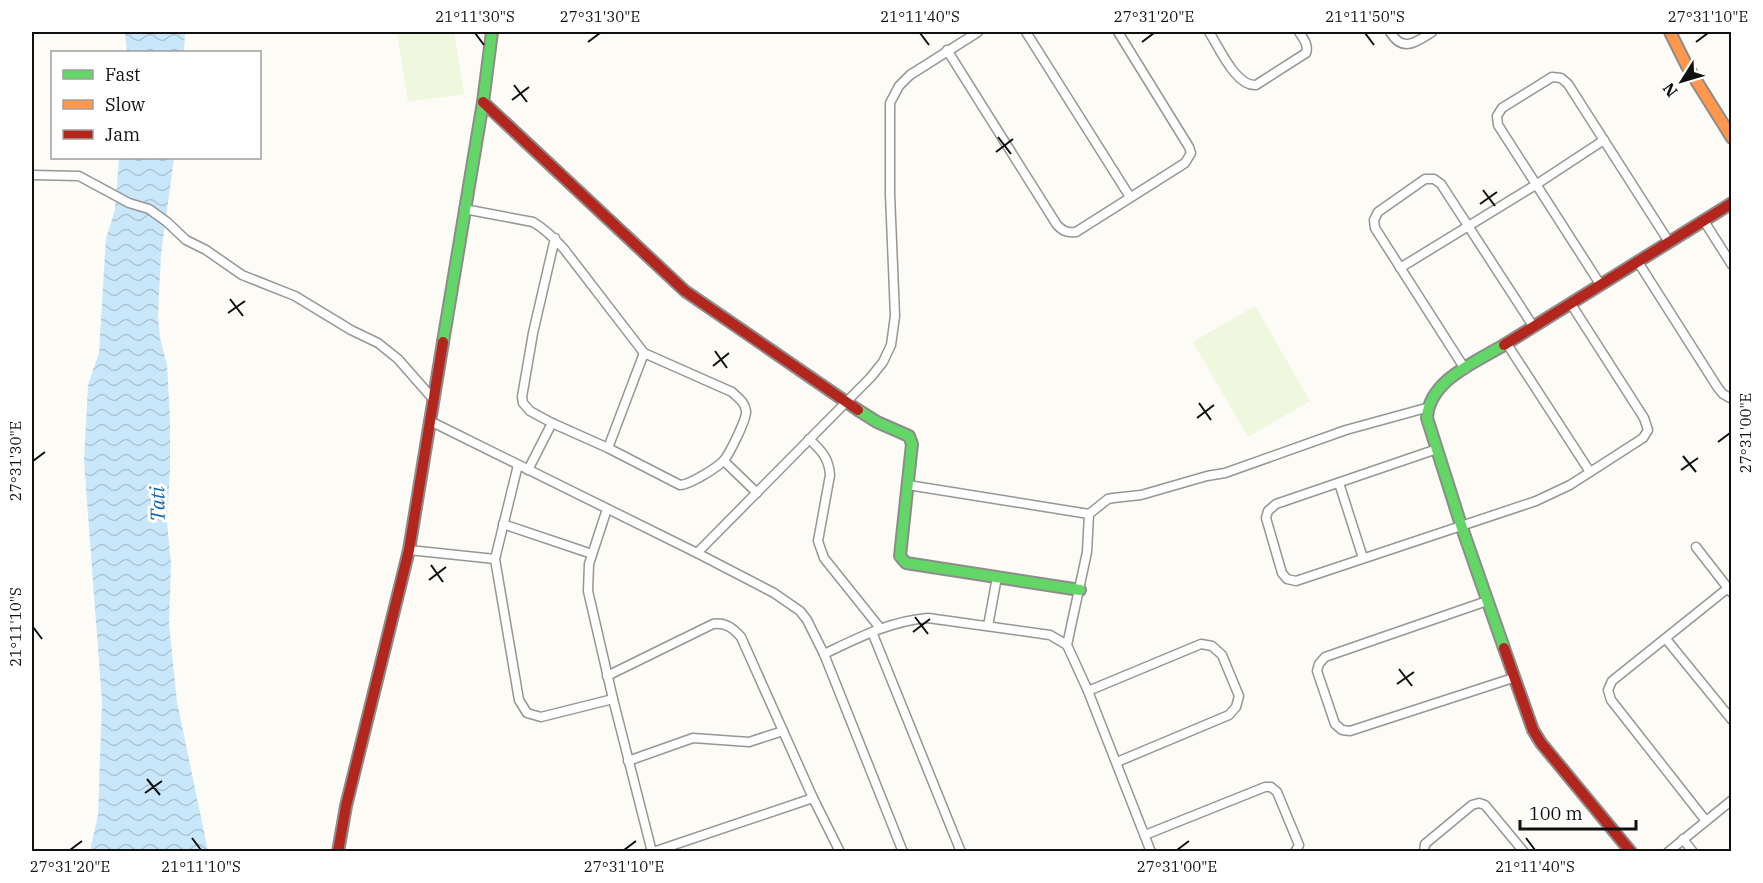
<svg xmlns="http://www.w3.org/2000/svg" width="1763" height="883" viewBox="0 0 1763 883" font-family="'IBM Plex Serif',serif">
  <style>
    .pitch { fill: #eff7de }
    .water { fill: url(#water-waves) }
    .lines { fill: none; stroke-linecap: round; stroke-linejoin: round }
    .street-casing { stroke: #969694; stroke-width: 11 }
    .fast-casing { stroke: #8d8c8a; stroke-width: 14 }
    .slow-casing { stroke: #8d8c8a; stroke-width: 14 }
    .jam-casing { stroke: #8d8c8a; stroke-width: 14 }
    .street { stroke: #fffefe; stroke-width: 8 }
    .fast { stroke: #63d668; stroke-width: 10 }
    .slow { stroke: #ff974d; stroke-width: 10 }
    .jam { stroke: #b3261e; stroke-width: 10 }
    .ticks { fill: none; stroke: #101010; stroke-width: 2 }
    .labels { text-anchor: middle; dominant-baseline: central; stroke-width: 6; stroke-linejoin: round; paint-order: stroke }
    .water-label { font-size: 20px; font-style: italic; fill: #0d65ae; stroke: #fff }
    .neatline { fill: none; stroke: #101010; stroke-width: 2 }
    .ticks-label { font-size: 15px; text-anchor: middle; fill: #101010 }
  </style>
  <defs>
    <pattern id="water-waves" width="16" height="10" patternUnits="userSpaceOnUse" patternTransform="scale(1.5)"><rect width="16" height="10" fill="#c9e7fa"/><path d="M0 5q4-4 8 0t8 0" fill="none" stroke="#acc5d5"/></pattern>
  </defs>
  <rect width="100%" height="100%" fill="#fcfbf6"/>
  <!-- pitch -->
  <g class="pitch">
    <path d="M397,32H454L464,94L408,102Z"/>
    <path d="M1255,306L1310,401L1248,437L1193,342Z"/>
  </g>
  <!-- water -->
  <g class="water">
    <path d="M125,32H185L184,52H127Z"/>
    <path d="M119,158H174L161,254L158,316L160,338L167,365L170,419V469L167,522L171,563L169,624L177,702L208,851H90L98,815L102,702L84,461L88,385L99,353L106,238L115,210Z"/>
  </g>
  <g class="lines">
    <defs>
      <g id="street">
        <path d="M1026,32L1130,197"/>
        <path d="M1209,32C1219,47 1236,87 1256,85L1306,53C1309,45 1303,38 1299,32"/>
        <path d="M1390,32C1403,53 1416,42 1432,32"/>
        <path d="M947,50L1057,225C1063,231 1067,233 1076,232L1185,163L1191,153L1189,147L1118,32"/>
        <path d="M32,175L79,176L129,203L149,209L167,222L186,240L206,250L242,275L295,296L351,330L378,343L398,359L434,400"/>
        <path d="M464,209L533,222C545,229 555,239 564,249L644,353L732,392C738,398 745,402 746,411C747,419 730,452 725,459C719,467 689,485 680,485L608,448L552,423L530,411L523,403L522,397L533,333L555,238"/>
        <path d="M1704,221L1732,265"/>
        <path d="M1638,262L1718,388L1723,394L1732,399"/>
        <path d="M1400,268L1537,184L1604,140"/>
        <path d="M1600,284L1498,125L1497,116L1502,108L1552,77L1561,78L1568,84L1669,242"/>
        <path d="M1507,344L1590,472"/>
        <path d="M1465,369L1375,228L1374,220L1378,212L1425,179H1434L1441,184L1533,326"/>
        <path d="M430,421L697,553L774,593L800,611L807,620L824,654L903,852"/>
        <path d="M809,439C821,450 829,458 830,475L818,541L824,558L880,628"/>
        <path d="M608,448L644,353"/>
        <path d="M1437,449L1276,504L1268,511L1266,518L1282,573L1287,579L1296,581L1536,501L1570,485L1643,438L1648,430L1644,418L1571,304"/>
        <path d="M724,461L757,493"/>
        <path d="M518,465L495,559L519,700L527,713L541,717L613,699"/>
        <path d="M528,470L552,423"/>
        <path d="M1339,483L1363,558"/>
        <path d="M908,485L1089,514"/>
        <path d="M607,509L589,564L588,591L613,699L652,852"/>
        <path d="M503,524L592,554"/>
        <path d="M1696,547L1731,592"/>
        <path d="M409,550L495,559"/>
        <path d="M697,553L871,377L883,362L891,345L895,316L890,194V103L899,86L910,75L978,32"/>
        <path d="M1487,601L1325,657L1319,664L1317,671L1335,724L1342,730L1350,731L1513,678"/>
        <path d="M988,626L997,577"/>
        <path d="M872,632L961,852"/>
        <path d="M1666,639L1732,720"/>
        <path d="M1067,645L1087,552L1089,514L1108,499L1113,498L1141,495L1207,476L1225,473L1346,430L1426,408"/>
        <path d="M824,654C858,638 890,621 928,618L1050,635L1067,645L1088,691L1151,852"/>
        <path d="M607,676L713,624C725,622 733,628 741,637L813,798L840,852"/>
        <path d="M1088,691L1201,644L1212,646L1222,655L1239,696L1236,707L1229,715L1117,762"/>
        <path d="M628,761L693,738L749,742L783,731"/>
        <path d="M1706,821L1611,700L1608,690L1612,681L1728,588"/>
        <path d="M1145,835L1265,787H1271L1277,792L1299,845L1295,852"/>
        <path d="M1683,839L1693,852"/>
        <path d="M653,852L813,798"/>
        <path d="M1424,852L1425,844L1472,805L1479,803L1485,805L1524,852"/>
        <path d="M1668,852L1732,800"/>
      </g>
      <g id="fast">
        <path d="M443,342L483,102L492,32"/>
        <path d="M1504,345C1476,362 1429,380 1427,418L1461,525L1504,648"/>
        <path d="M858,410L877,422L909,436L912,444L900,556L906,563L1080,590"/>
      </g>
      <path id="slow" d="M1670,32L1687,66L1732,138"/>
      <g id="jam">
        <path d="M483,102L685,291L858,410"/>
        <path d="M1504,345L1732,203"/>
        <path d="M1504,648L1533,730L1541,743L1631,852"/>
        <path d="M338,852L346,806L409,550L443,342"/>
      </g>
    </defs>
    <!-- street casing -->
    <use href="#street" class="street-casing"/>
    <!-- fast casing -->
    <use href="#fast" class="fast-casing"/>
    <!-- slow casing -->
    <use href="#slow" class="slow-casing"/>
    <!-- jam casing -->
    <use href="#jam" class="jam-casing"/>
    <!-- street -->
    <use href="#street" class="street"/>
    <!-- fast -->
    <use href="#fast" class="fast"/>
    <!-- slow -->
    <use href="#slow" class="slow"/>
    <!-- jam -->
    <use href="#jam" class="jam"/>
  </g>
  <!-- ticks -->
  <path class="ticks" d="M475,33L484,45M920,33L929,45M1365,33L1374,45M588,42L600,33M1142,42L1154,33M1696,42L1708,33M514,85L527,102M512,100L529,87M998,137L1011,154M996,152L1013,139M1483,190L1495,206M1480,204L1497,192M230,299L243,316M228,313L245,301M715,351L727,368M713,366L729,353M1199,403L1211,420M1197,418L1214,405M1718,442L1730,433M1683,456L1696,472M33,461L45,452M1681,470L1698,458M431,565L443,582M429,580L446,567M915,617L928,634M33,627L42,639M913,632L930,619M1399,669L1412,686M1397,684L1414,672M147,779L160,795M145,793L162,781M192,838L201,850M1526,838L1535,850M70,850L82,841M624,850L636,841M1177,850L1189,841"/>
  <g class="labels">
    <!-- water labels -->
    <g class="water-label">
      <text transform="translate(157 504) rotate(-91)">Tati</text>
    </g>
  </g>
  <!-- border -->
  <rect width="1763" height="883" fill="none" stroke="#ffffff" stroke-width="66"/>
  <!-- legend -->
  <rect x="51" y="51" width="210" height="108" fill="#ffffff" stroke="#9f9f9f" stroke-width="1.5"/>
  <rect x="63" y="70" width="30" height="9" fill="#63d668" stroke="#9f9f9f" stroke-width="1.5"/>
  <text x="105" y="81" font-size="18" fill="#101010">Fast</text>
  <rect x="63" y="100" width="30" height="9" fill="#ff974d" stroke="#9f9f9f" stroke-width="1.5"/>
  <text x="105" y="111" font-size="18" fill="#101010">Slow</text>
  <rect x="63" y="130" width="30" height="9" fill="#b3261e" stroke="#9f9f9f" stroke-width="1.5"/>
  <text x="105" y="141" font-size="18" fill="#101010">Jam</text>
  <!-- north arrow -->
  <g transform="translate(1682 81) rotate(233)" stroke="#ffffff" stroke-width="4.5" paint-order="stroke">
  <path d="M0-4.5L10 22L0 15L-10 22Z" fill="#101010"/>
  <text y="-9" font-size="16" font-weight="bold" text-anchor="middle" fill="#101010">N</text>
  </g>
  <!-- scale -->
  <path d="M1520 820v9h116v-9" fill="none" stroke="#101010" stroke-width="3"/>
  <text x="1529" y="820" font-size="18" fill="#101010" stroke="#ffffff" stroke-width="4.5" paint-order="stroke">100 m</text>
  <rect x="33" y="33" width="1697" height="817" class="neatline"/>
  <g class="ticks-label">
    <text x="475" y="22">21°11'30"S</text>
    <text x="600" y="22">27°31'30"E</text>
    <text x="920" y="22">21°11'40"S</text>
    <text x="1154" y="22">27°31'20"E</text>
    <text x="1365" y="22">21°11'50"S</text>
    <text x="1708" y="22">27°31'10"E</text>
    <text transform="translate(1746 433) rotate(-90)" y="5">27°31'00"E</text>
    <text transform="translate(16 461) rotate(-90)" y="5">27°31'30"E</text>
    <text transform="translate(16 627) rotate(-90)" y="5">21°11'10"S</text>
    <text x="70" y="872">27°31'20"E</text>
    <text x="201" y="872">21°11'10"S</text>
    <text x="624" y="872">27°31'10"E</text>
    <text x="1177" y="872">27°31'00"E</text>
    <text x="1535" y="872">21°11'40"S</text>
  </g>
</svg>
